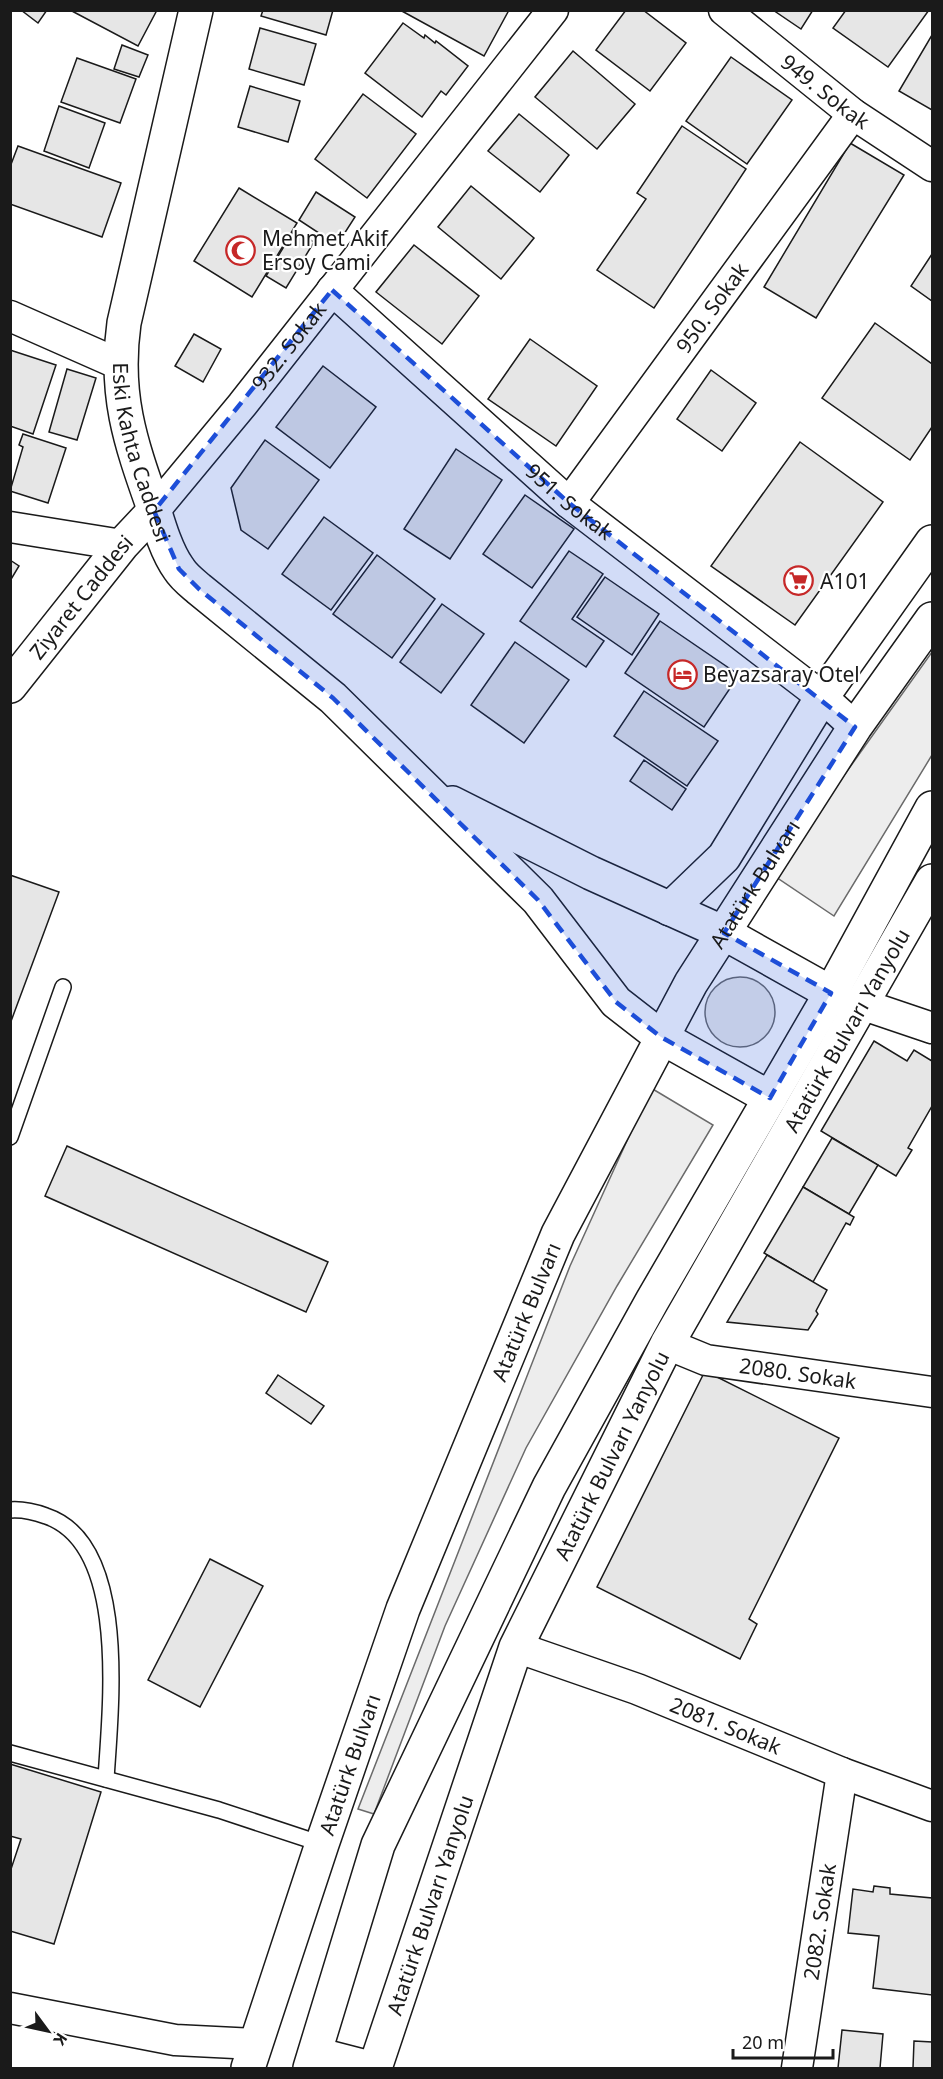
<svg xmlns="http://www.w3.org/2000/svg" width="943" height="2079" viewBox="0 0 943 2079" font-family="'Noto Sans',sans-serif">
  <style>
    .green { fill: #ededed; stroke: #6a6a6a; stroke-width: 1.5 }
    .building { fill: #e6e6e6; stroke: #1a1a1a; stroke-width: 1.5 }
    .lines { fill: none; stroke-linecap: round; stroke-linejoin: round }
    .service-casing { stroke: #1a1a1a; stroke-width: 18 }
    .minor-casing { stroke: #1a1a1a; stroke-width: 33 }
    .tertiary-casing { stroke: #1a1a1a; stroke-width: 36 }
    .secondary-casing { stroke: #1a1a1a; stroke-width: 36 }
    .trunk-casing { stroke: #1a1a1a; stroke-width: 36 }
    .service { stroke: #fff; stroke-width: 15 }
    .minor { stroke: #fff; stroke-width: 30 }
    .tertiary { stroke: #fff; stroke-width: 33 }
    .secondary { stroke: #fff; stroke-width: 33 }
    .trunk { stroke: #fff; stroke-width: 33 }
    .marked { fill: #1d4ed8; fill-opacity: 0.2; stroke: #1d4ed8; stroke-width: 4.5; stroke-dasharray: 12 8; stroke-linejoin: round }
    .labels { text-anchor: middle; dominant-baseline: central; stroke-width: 4.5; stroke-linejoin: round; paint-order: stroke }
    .street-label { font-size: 21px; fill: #1a1a1a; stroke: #fff }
    .poi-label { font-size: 21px; fill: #1a1a1a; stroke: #fff; text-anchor: start }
  </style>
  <rect width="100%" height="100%" fill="#fff"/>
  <!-- green -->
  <g class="green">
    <path d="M932,652V755L834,916L773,875Z"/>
    <circle cx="740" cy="1012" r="35"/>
    <path d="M651,1088L713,1125L617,1286L526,1448L445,1626L374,1814L358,1809L570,1266Z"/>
  </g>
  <!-- building -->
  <g class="building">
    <path d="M21,10H47L38,23Z"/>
    <path d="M70,10H157L138,46Z"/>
    <path d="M263,10H333L326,35L261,16Z"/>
    <path d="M400,10H509L484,56Z"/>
    <path d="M626,10H643L686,43L650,91L596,50Z"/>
    <path d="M773,10H813L801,29Z"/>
    <path d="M846,10H929L888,67L833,28Z"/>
    <path d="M403,23L424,38L425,35L435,43L436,41L468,66L446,95L441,91L422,117L365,73Z"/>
    <path d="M260,28L316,44L304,85L249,69Z"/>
    <path d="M932,35V110L899,91Z"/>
    <path d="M122,45L148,55L139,77L114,69Z"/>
    <path d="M573,51L635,104L597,149L535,97Z"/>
    <path d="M731,57L792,100L747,164L686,121Z"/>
    <path d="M77,58L136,79L120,123L61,102Z"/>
    <path d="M250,86L300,101L288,142L238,127Z"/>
    <path d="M363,94L416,134L367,198L315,159Z"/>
    <path d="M59,106L105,123L89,168L44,151Z"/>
    <path d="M519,114L569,155L540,192L488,151Z"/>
    <path d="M682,126L746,169L654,308L597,270L646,199L637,193Z"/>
    <path d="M850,143L904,175L816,318L764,287Z"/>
    <path d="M18,146L121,183L102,237L10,204V167Z"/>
    <path d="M471,186L534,238L501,279L438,227Z"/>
    <path d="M239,188L297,223L252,297L194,261Z"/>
    <path d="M316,192L355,217L337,245L299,220Z"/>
    <path d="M294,230L314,242L286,288L266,276Z"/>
    <path d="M414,245L479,296L442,344L376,292Z"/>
    <path d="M932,254V301L911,286Z"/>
    <path d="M875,323L932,364V427L910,460L822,398Z"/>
    <path d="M194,334L221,349L203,382L175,366Z"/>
    <path d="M530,339L597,386L556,446L488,399Z"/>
    <path d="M10,350L56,365L33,434L10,426Z"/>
    <path d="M323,366L376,407L330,468L276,427Z"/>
    <path d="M67,369L96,378L77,440L49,432Z"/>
    <path d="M711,370L756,403L722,451L677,419Z"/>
    <path d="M23,434L66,448L48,503L10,491L23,447L19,445Z"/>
    <path d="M265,440L319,480L268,549L241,530L231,488Z"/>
    <path d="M800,442L883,502L795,625L711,566Z"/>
    <path d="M456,449L502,480L450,559L404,529Z"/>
    <path d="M525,495L574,529L532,588L483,554Z"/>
    <path d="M324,517L373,553L331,610L282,574Z"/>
    <path d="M569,551L603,574L572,619L604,641L586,667L520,621Z"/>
    <path d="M377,555L435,599L392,658L333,614Z"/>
    <path d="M10,560L19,566L10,581Z"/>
    <path d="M605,577L659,614L632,655L577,617Z"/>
    <path d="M442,604L484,634L441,693L400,662Z"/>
    <path d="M660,621L739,675L704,727L625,673Z"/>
    <path d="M515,642L569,680L524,743L471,705Z"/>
    <path d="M644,691L718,741L687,786L614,736Z"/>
    <path d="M644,760L686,789L672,810L630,781Z"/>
    <path d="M10,875L59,892L10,1024Z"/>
    <path d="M874,1041L907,1061L914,1050L932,1061V1106L908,1148L912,1150L896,1176L821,1131Z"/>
    <path d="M832,1138L878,1165L849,1214L803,1187Z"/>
    <path d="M67,1146L328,1262L306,1312L45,1196Z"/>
    <path d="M803,1187L854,1217L850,1225L846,1223L813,1282L764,1253Z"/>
    <path d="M767,1255L827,1290L816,1311L818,1314L808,1330L727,1322Z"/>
    <path d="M705,1371L839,1438L749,1619L757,1624L740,1659L597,1587Z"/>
    <path d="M278,1375L324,1406L311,1424L266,1393Z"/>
    <path d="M210,1559L263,1586L200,1707L148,1680Z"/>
    <path d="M10,1764L101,1792L54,1944L10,1931V1872L21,1839L10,1836Z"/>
    <path d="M874,1886L890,1888V1894L932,1898V1995L873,1988L879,1936L848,1933L853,1889L873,1892Z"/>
    <path d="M842,2030L883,2034L880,2068H838Z"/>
    <path d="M914,2041L932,2042V2068H913Z"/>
  </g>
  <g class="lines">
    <defs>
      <g id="service">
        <path d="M10,1137L63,987"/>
        <path d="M10,1510C23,1509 35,1512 46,1516C130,1544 110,1711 106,1779"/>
        <path d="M10,1753L219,1810L322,1844"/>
      </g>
      <g id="minor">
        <path id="s1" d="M724,10L853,114L932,166"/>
        <path id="s2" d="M332,290L569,503L822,697L855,727"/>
        <path d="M10,316L121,365"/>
        <path id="s3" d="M569,503L853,114"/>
        <path id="s4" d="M154,511L242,405L553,10"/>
        <path d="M10,527L122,545"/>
        <path d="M861,1004L932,1028"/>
        <path id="s5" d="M667,1344L706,1360L932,1392"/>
        <path id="s6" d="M516,1647L637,1689L842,1773L932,1806"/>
        <path d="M10,2008L175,2040L255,2044"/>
        <path d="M314,2052L376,2068"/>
        <path id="s7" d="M797,2068L842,1773"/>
      </g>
      <g id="tertiary">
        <path id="s8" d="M10,686L122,545L154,511"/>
        <path d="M670,909L724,857L822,697L932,542"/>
        <path id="s9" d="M375,2068L516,1647L667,1344L932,881"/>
      </g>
      <g id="secondary">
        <path id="s10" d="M196,10L124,323C114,394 130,441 153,506C159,526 167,553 179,569C184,577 192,583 199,589L333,698L538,900L616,1002L661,1037"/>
        <path d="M452,803L591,873L724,933"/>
      </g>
      <g id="trunk">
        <path d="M724,933L831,993"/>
        <path d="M661,1037L770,1098"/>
        <path id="s11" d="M248,2068L322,1844L403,1609L558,1234L691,983L855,727L932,619"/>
        <path d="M310,2068L378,1845L549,1487L652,1301L831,993L932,808"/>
      </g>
    </defs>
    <!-- service casing -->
    <use href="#service" class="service-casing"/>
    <!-- minor casing -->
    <use href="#minor" class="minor-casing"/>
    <!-- tertiary casing -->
    <use href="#tertiary" class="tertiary-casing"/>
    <!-- secondary casing -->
    <use href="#secondary" class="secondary-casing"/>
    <!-- trunk casing -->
    <use href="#trunk" class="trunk-casing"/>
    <!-- service -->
    <use href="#service" class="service"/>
    <!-- minor -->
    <use href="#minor" class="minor"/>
    <!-- tertiary -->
    <use href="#tertiary" class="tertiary"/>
    <!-- secondary -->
    <use href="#secondary" class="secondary"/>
    <!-- trunk -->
    <use href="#trunk" class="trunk"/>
  </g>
  <!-- marked area -->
  <path class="marked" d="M332,290L569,503L855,727L724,933L831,993L770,1098L661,1037L616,1002L538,900L333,698L199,589L179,569L154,511Z"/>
  <!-- icons -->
  <defs>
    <symbol id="mosque-ring" viewBox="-11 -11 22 22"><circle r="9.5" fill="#fff" stroke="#c62828" stroke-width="1.5"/><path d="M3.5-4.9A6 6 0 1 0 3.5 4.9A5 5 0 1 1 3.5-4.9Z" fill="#c62828"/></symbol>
    <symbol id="supermarket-ring" viewBox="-11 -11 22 22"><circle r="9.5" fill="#fff" stroke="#c62828" stroke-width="1.5"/><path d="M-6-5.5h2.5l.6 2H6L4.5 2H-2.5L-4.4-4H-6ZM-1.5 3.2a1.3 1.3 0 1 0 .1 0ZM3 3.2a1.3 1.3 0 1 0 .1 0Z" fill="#c62828"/></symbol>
    <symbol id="hotel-ring" viewBox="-11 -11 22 22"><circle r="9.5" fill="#fff" stroke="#c62828" stroke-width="1.5"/><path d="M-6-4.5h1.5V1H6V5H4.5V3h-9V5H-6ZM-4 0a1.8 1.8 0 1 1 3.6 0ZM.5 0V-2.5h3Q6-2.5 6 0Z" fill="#c62828"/></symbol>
  </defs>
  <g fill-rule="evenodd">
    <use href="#mosque-ring" x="224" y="234" width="33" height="33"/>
    <use href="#supermarket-ring" x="782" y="564" width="33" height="33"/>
    <use href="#hotel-ring" x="666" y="658" width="33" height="33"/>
  </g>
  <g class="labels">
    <!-- street labels -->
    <g class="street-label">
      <text stroke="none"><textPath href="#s1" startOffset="130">949. Sokak</textPath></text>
      <text stroke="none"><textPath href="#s3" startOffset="242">950. Sokak</textPath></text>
      <text stroke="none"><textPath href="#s4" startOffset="213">932. Sokak</textPath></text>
      <text stroke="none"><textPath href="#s10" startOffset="453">Eski Kahta Caddesi</textPath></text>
      <text stroke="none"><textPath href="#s2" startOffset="318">951. Sokak</textPath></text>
      <text stroke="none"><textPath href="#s8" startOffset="114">Ziyaret Caddesi</textPath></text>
      <text stroke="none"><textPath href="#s11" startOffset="1292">Atatürk Bulvarı</textPath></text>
      <text stroke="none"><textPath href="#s9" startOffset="1144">Atatürk Bulvarı Yanyolu</textPath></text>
      <text stroke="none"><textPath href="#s11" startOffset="806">Atatürk Bulvarı</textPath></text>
      <text stroke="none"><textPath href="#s5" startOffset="135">2080. Sokak</textPath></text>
      <text stroke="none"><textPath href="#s9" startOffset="658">Atatürk Bulvarı Yanyolu</textPath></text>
      <text stroke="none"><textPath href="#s6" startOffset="224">2081. Sokak</textPath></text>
      <text stroke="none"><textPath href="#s11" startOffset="320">Atatürk Bulvarı</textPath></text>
      <text stroke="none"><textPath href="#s9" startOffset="172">Atatürk Bulvarı Yanyolu</textPath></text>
      <text stroke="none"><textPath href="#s7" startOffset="148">2082. Sokak</textPath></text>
    </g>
    <!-- poi labels -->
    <g class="poi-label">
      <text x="262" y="238">Mehmet Akif<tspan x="262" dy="24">Ersoy Cami</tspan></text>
      <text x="820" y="581">A101</text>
      <text x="703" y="674">Beyazsaray Otel</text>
    </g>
  </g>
  <!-- border -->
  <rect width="943" height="2079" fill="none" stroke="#1a1a1a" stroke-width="24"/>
  <!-- north arrow -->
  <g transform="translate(48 2031) rotate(123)" stroke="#ffffff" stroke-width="4.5" paint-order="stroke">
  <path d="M0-4.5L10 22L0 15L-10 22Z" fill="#1a1a1a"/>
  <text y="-9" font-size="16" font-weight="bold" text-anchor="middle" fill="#1a1a1a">K</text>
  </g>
  <!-- scale -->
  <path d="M733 2049v9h100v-9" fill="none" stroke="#1a1a1a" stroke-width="3"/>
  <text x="742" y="2049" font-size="18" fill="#1a1a1a" stroke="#ffffff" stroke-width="4.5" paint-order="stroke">20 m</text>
</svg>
